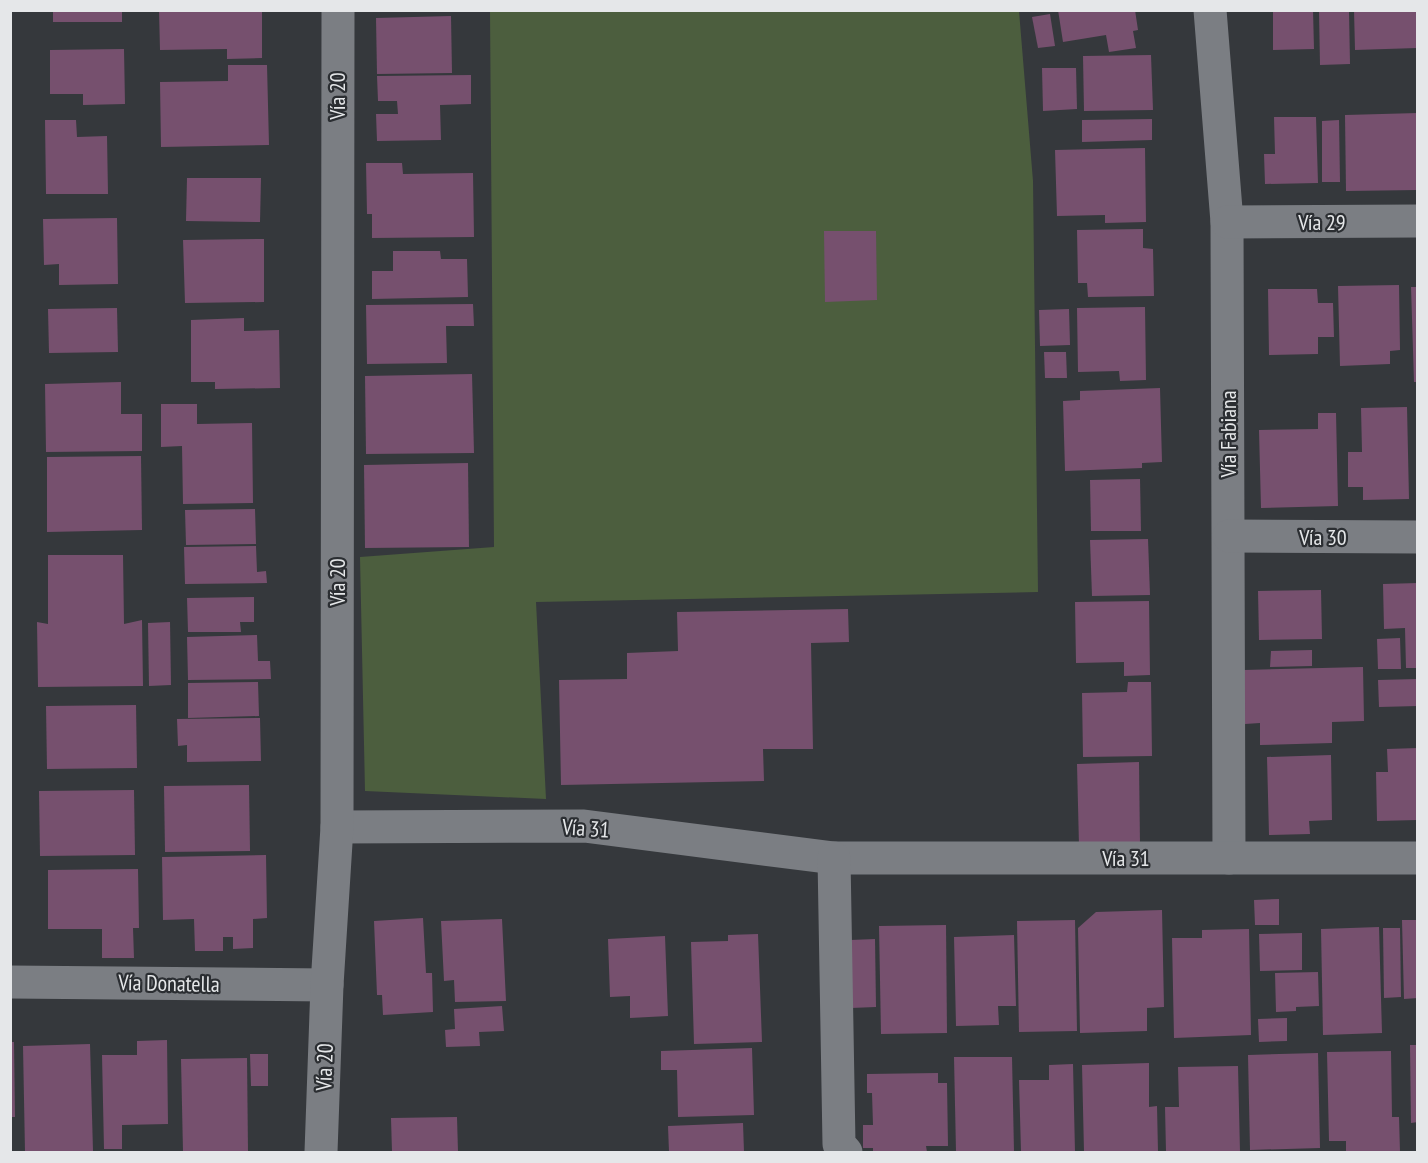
<svg xmlns="http://www.w3.org/2000/svg" width="1428" height="1163" viewBox="0 0 1428 1163" font-family="'PT Sans Narrow',sans-serif">
  <style>
    .green { fill: #4c5e3e }
    .building { fill: #76506e }
    .lines { fill: none; stroke-linecap: round; stroke-linejoin: round }
    .minor { stroke: #7b7e83; stroke-width: 33 }
    .labels { text-anchor: middle; dominant-baseline: central; stroke-width: 4.5; stroke-linejoin: round; paint-order: stroke }
    .street-label { font-size: 22px; fill: #e5e7e9; stroke: #2b2e32 }
  </style>
  <rect width="100%" height="100%" fill="#35383c"/>
  <!-- green -->
  <path class="green" d="M490,11H1019L1033,181L1038,592L536,602L546,799L365,791L360,557L494,547Z"/>
  <!-- building -->
  <g class="building">
    <rect x="53" y="10" width="69" height="12"/>
    <path d="M159,10H262V58L227,59V49L160,50Z"/>
    <path d="M1058,10H1135L1138,30L1133,31L1136,48L1109,52L1106,35L1063,42Z"/>
    <path d="M1273,10H1313L1314,49L1273,50Z"/>
    <path d="M1319,10H1349L1350,64L1320,65Z"/>
    <path d="M1354,10H1416L1417,48L1355,50Z"/>
    <path d="M1050,14L1055,46L1038,48L1032,17Z"/>
    <path d="M451,16L452,73L377,74L376,18Z"/>
    <path d="M124,49L125,104L83,105V94H50V50Z"/>
    <path d="M1151,55L1153,110L1084,111L1083,56Z"/>
    <path d="M228,65H267L269,145L161,147L160,82L228,81Z"/>
    <path d="M1042,68H1076L1077,109L1043,111Z"/>
    <path d="M471,75V104L440,105L441,140L377,141L376,114H398L397,101H378L377,76Z"/>
    <path d="M1418,113V190L1346,191L1345,115Z"/>
    <path d="M1274,117H1316L1318,183L1265,184L1264,154H1275Z"/>
    <path d="M1152,119V140L1082,142V120Z"/>
    <path d="M45,120H76L77,137L107,136L108,194H46Z"/>
    <path d="M1339,120L1340,182H1322V121Z"/>
    <path d="M1145,148L1146,222L1105,223V215L1057,216L1055,150Z"/>
    <path d="M366,163H402L403,174L473,173L474,237L372,238V214H367Z"/>
    <path d="M187,178H261L260,222L186,221Z"/>
    <path d="M117,218L118,284L59,285V264L44,265L43,219Z"/>
    <path d="M1143,229V248L1153,249L1154,296L1088,297L1087,283H1078L1077,230Z"/>
    <path d="M824,231H876L877,300L825,302Z"/>
    <path d="M264,239V302L185,303L183,240Z"/>
    <path d="M393,251H440L441,259H467L468,297L372,299V271H393Z"/>
    <path d="M1399,285L1400,350L1390,351V364L1340,366L1338,286Z"/>
    <path d="M1411,287H1418V382H1414Z"/>
    <path d="M1268,289H1317L1318,303H1333L1334,337H1318V354L1269,355Z"/>
    <path d="M473,304L474,326H446L447,363L367,364L366,305Z"/>
    <path d="M1145,307L1146,380L1120,381L1119,371L1078,372L1077,308Z"/>
    <path d="M117,308L118,352L49,353L48,309Z"/>
    <path d="M1069,309L1070,345L1040,346L1039,310Z"/>
    <path d="M244,318V331L279,330L280,388L215,389V382H191V320Z"/>
    <path d="M1044,352H1066L1067,378H1045Z"/>
    <path d="M472,374L474,453L366,454L365,376Z"/>
    <path d="M121,382V414H142V451L46,452L45,384Z"/>
    <path d="M1160,388L1162,462L1142,463V468L1065,471L1063,401L1080,400V391Z"/>
    <path d="M161,404H197V424L252,423L253,503L183,504L182,446L161,447Z"/>
    <path d="M1407,407L1409,499L1363,500V487H1348V452H1362L1361,408Z"/>
    <path d="M1318,413H1336L1338,506L1261,508L1259,430L1318,429Z"/>
    <path d="M141,456L142,530L47,532V457Z"/>
    <path d="M468,463L469,547L365,548L364,465Z"/>
    <path d="M1140,479L1141,531H1091L1090,480Z"/>
    <path d="M255,509L256,544L186,545L185,510Z"/>
    <path d="M1148,539L1150,595L1092,596L1090,540Z"/>
    <path d="M256,546L257,572L266,571L267,583L185,584L184,547Z"/>
    <path d="M48,555H123L124,624L142,620L143,686L38,687L37,622L48,624Z"/>
    <path d="M1418,583V668H1406L1405,628L1384,629L1383,584Z"/>
    <path d="M1321,590L1322,639L1259,640L1258,591Z"/>
    <path d="M254,597V622H240L241,632H188L187,598Z"/>
    <path d="M1149,601L1150,675L1124,676V662L1076,663L1075,602Z"/>
    <path d="M848,609L849,642L811,643L813,749H763L764,781L561,785L559,680L627,679V653L678,651L677,612Z"/>
    <path d="M170,622L171,685L149,686L148,623Z"/>
    <path d="M257,635L258,661H270L271,679L188,680L187,637Z"/>
    <path d="M1400,638L1401,669H1378L1377,639Z"/>
    <path d="M1312,650V666L1270,667L1271,651Z"/>
    <path d="M1363,667L1364,721L1332,722V743L1260,745V723L1245,724L1244,670Z"/>
    <path d="M1418,679V706L1379,707L1378,680Z"/>
    <path d="M258,682L259,716L188,718V683Z"/>
    <path d="M1128,682H1151L1152,756L1083,757L1082,693L1127,692Z"/>
    <path d="M136,705L137,768L47,769L46,706Z"/>
    <path d="M260,718L261,761L187,762V745L178,746L177,719Z"/>
    <path d="M1418,748V820L1377,821L1376,772H1388L1387,749Z"/>
    <path d="M1331,755L1332,820L1309,821L1310,834L1269,835L1267,757Z"/>
    <path d="M1139,762L1140,845L1079,846L1077,764Z"/>
    <path d="M249,785L250,851L165,852L164,786Z"/>
    <path d="M134,790L135,855L40,856L39,791Z"/>
    <path d="M266,855L267,918L253,919V948L233,949V937H223V951H195L194,919L163,920L162,857Z"/>
    <path d="M138,869L139,928H133L134,958H102V929H48V870Z"/>
    <path d="M1279,899V925H1255L1254,900Z"/>
    <path d="M1162,910L1164,1007L1147,1008V1031L1080,1033L1078,928L1096,912Z"/>
    <path d="M423,918L426,973H432L433,1012L383,1015L382,995H377L374,921Z"/>
    <path d="M502,919L506,1001L455,1002L454,980L444,981L441,921Z"/>
    <path d="M1075,920L1077,1031L1019,1032L1017,921Z"/>
    <path d="M1402,920H1418V998L1404,999Z"/>
    <path d="M946,925L947,1033L881,1034L879,926Z"/>
    <path d="M1379,927L1382,1033L1323,1035L1321,929Z"/>
    <path d="M1383,928H1400L1401,997L1384,998Z"/>
    <path d="M1249,929L1251,1035L1174,1038L1172,938H1202V930Z"/>
    <path d="M1302,933V970L1260,971L1259,934Z"/>
    <path d="M758,934L762,1042L694,1044L691,942L728,941V935Z"/>
    <path d="M1014,935L1016,1006H998L999,1025L956,1026L954,937Z"/>
    <path d="M665,936L668,1016L630,1018V996L610,997L608,939Z"/>
    <path d="M875,939L876,1007L851,1008L850,940Z"/>
    <path d="M1318,972L1319,1006L1296,1007V1011L1276,1012L1275,973Z"/>
    <path d="M502,1006L504,1031L479,1032L480,1046L446,1047L445,1030L455,1029L454,1009Z"/>
    <path d="M1287,1018V1041L1259,1042L1258,1019Z"/>
    <path d="M167,1040L168,1124L122,1125V1149H104L102,1055H137V1041Z"/>
    <path d="M10,1042H14L15,1117H10Z"/>
    <path d="M90,1044L93,1151L25,1152L23,1046Z"/>
    <path d="M1410,1045H1418V1122L1411,1123Z"/>
    <path d="M752,1048L754,1115L678,1117L677,1070H661V1051Z"/>
    <path d="M1391,1051L1392,1117H1399L1400,1152H1346V1141H1329L1327,1052Z"/>
    <path d="M1318,1053L1320,1148L1250,1150L1248,1055Z"/>
    <path d="M250,1054H268V1086H251Z"/>
    <path d="M954,1057H1012L1014,1152H956Z"/>
    <path d="M247,1058L248,1152H183L181,1059Z"/>
    <path d="M1149,1063V1107L1157,1106L1158,1152H1084L1082,1065Z"/>
    <path d="M1073,1064L1075,1152H1021L1019,1080H1049V1065Z"/>
    <path d="M1238,1066L1240,1152H1166L1165,1107H1179L1178,1067Z"/>
    <path d="M938,1073V1083H947L948,1146H926L927,1152H873V1148H863V1125H873L872,1093H867V1074Z"/>
    <path d="M457,1117L458,1152H392L391,1118Z"/>
    <path d="M743,1123L744,1152H669L668,1126Z"/>
  </g>
  <g class="lines">
    <!-- minor -->
    <g class="minor">
      <path d="M1210,10L1227,222L1229,858"/>
      <path d="M1227,222L1418,221"/>
      <path d="M1229,536L1418,537"/>
      <path d="M337,827L584,826L834,858H1418"/>
      <path d="M834,858L839,1144L846,1152"/>
      <path d="M10,982L327,985"/>
      <path d="M321,1152L327,985L337,827L338,10"/>
    </g>
  </g>
  <g class="labels">
    <!-- street labels -->
    <g class="street-label">
      <text transform="translate(337 96) rotate(-90)">Vía 20</text>
      <text x="1322" y="222">Vía 29</text>
      <text transform="translate(1228 434) rotate(-90)">Vía Fabiana</text>
      <text x="1323" y="537">Vía 30</text>
      <text transform="translate(337 582) rotate(-90)">Vía 20</text>
      <text transform="translate(586 828) rotate(4)">Vía 31</text>
      <text x="1126" y="858">Vía 31</text>
      <text transform="translate(169 983) rotate(1)">Vía Donatella</text>
      <text transform="translate(324 1067) rotate(-88)">Vía 20</text>
    </g>
  </g>
  <!-- border -->
  <rect width="1428" height="1163" fill="none" stroke="#e5e7e9" stroke-width="24"/>
</svg>
